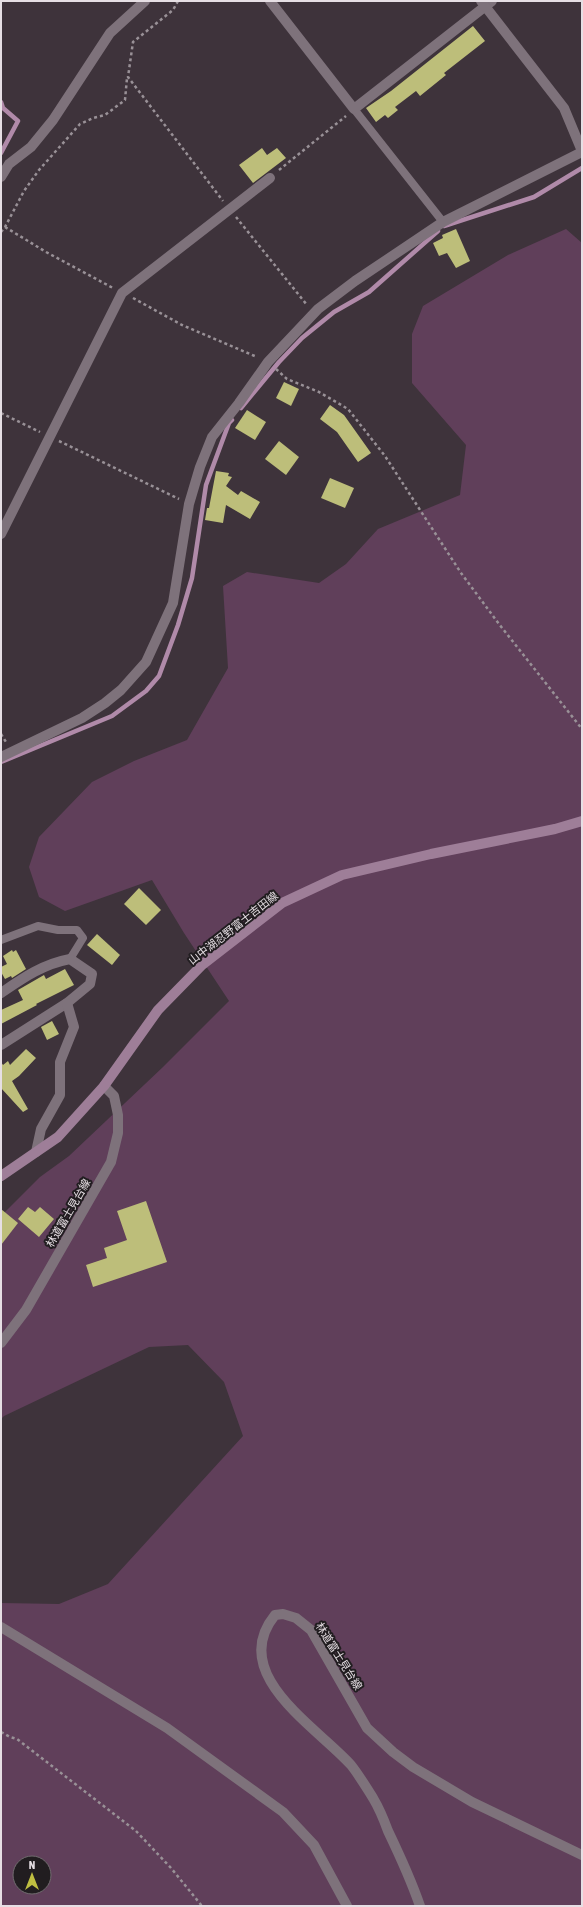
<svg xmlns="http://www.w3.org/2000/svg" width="583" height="1907" viewBox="0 0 583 1907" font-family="'Asap Condensed','Noto Sans JP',sans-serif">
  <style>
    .green { fill: #603f5a; fill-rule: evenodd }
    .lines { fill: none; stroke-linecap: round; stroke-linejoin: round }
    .stream { stroke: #b08aa9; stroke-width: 4.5 }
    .building { fill: #bdbe7a }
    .path { stroke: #999197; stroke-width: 2.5; stroke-dasharray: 3 3; stroke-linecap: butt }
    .service { stroke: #7e727b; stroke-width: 8 }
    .minor { stroke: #7e727b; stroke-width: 10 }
    .secondary { stroke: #9e7e98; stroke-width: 10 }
    .labels { text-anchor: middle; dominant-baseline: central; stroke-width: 4; stroke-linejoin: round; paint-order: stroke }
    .street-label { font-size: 11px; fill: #e6dfe4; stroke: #211d20 }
  </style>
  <rect width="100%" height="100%" fill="#3e333b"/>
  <!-- green -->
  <path class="green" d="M566,229L582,243V1906H1V1603L59,1604L108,1584L243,1436L224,1382L188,1345L149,1347L4,1416L1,1419V1216L40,1177L69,1156L163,1067L229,1001L184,933L152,880L65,911L39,897L29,867L39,837L92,782L134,761L187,740L228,668L223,586L247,572L319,583L346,564L378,529L460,495L466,445L412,383V334L423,306L508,255ZM20,1863H44V1887H20Z"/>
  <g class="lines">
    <!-- stream -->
    <g class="stream">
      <path d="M1,102L3,108L18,121L1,153"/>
      <path d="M444,226L534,197L582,168"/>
      <path d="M241,408L279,362L302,338L334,312L369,292L438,231"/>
      <path d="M1,762L112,716L146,691L159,676L178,625L192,578L206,485L229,423L232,420"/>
    </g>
  </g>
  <!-- building -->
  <g class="building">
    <path d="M473,26L485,41L444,73L446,75L420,96L416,91L395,107L398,110L388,118L385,115L376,122L366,108L391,91Z"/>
    <path d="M262,148L267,155L277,148L286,158L253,183L239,165Z"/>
    <path d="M456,229L470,261L456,268L447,253L439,256L433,243L443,238L442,235Z"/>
    <path d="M284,382L299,389L291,406L276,398Z"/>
    <path d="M330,405L344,415L371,453L358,462L337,432L320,419Z"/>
    <path d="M247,410L266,422L255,440L235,428Z"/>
    <path d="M279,441L299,457L286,475L265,459Z"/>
    <path d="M216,471L229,473L228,476L232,477L226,486L238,495L241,491L260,502L250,519L226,505L223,523L205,520L207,508H209Z"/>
    <path d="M330,478L354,488L345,508L321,498Z"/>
    <path d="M139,888L161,910L146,925L124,904Z"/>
    <path d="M97,934L120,955L112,965L87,945Z"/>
    <path d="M12,950L13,952L16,950L26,969L12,978L11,976L5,979L1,972V967L7,964L3,956Z"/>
    <path d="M65,969L74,985L36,1004L37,1005L1,1024V1010L23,1000L18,990L44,975L46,979Z"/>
    <path d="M52,1021L59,1034L47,1040L41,1027Z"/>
    <path d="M26,1049L36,1058L19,1076L12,1081L28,1109L23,1112L1,1088V1062L3,1065L8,1061L10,1065Z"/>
    <path d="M146,1201L167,1262L93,1287L86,1265L107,1258L104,1248L127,1240L117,1211Z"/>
    <path d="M28,1207L35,1212L40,1207L54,1219L39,1237L18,1219Z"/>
    <path d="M1,1209L18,1223L1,1245Z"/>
  </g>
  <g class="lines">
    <!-- path -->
    <g class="path">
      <path d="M178,1L173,10L133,42L128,77L223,201"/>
      <path d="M279,170L346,116"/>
      <path d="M236,217L307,305"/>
      <path d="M5,227L46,252L113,288"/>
      <path d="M1,232L5,227L24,191L39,170L80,124L93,118L105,115L125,100L127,78"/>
      <path d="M133,298L182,325L257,357"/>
      <path d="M276,369L287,379L319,392L348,409L385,456L461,573L499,624L582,729"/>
      <path d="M1,413L40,432"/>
      <path d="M59,441L179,499"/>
      <path d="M1,734L6,742"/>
      <path d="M1,1732L10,1737L17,1739L136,1831L171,1868L202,1906"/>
    </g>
    <!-- service -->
    <g class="service">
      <path d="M354,109L443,222"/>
      <path d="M1,940L38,926L58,930H77L83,938L70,959"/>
    </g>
    <!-- minor -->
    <g class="minor">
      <path d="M270,1L354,109L492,1"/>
      <path d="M481,1L564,108L582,151"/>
      <path d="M1,177L9,164L31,147L53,120L110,33L145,1"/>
      <path d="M1,534L122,293L270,178"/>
      <path d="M1,757L82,718L105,703L121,690L146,662L173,603L189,504L200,467L212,437L239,403L268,362L318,309L355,281L443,222L582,152"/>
      <path d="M1,993C23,978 43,964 70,959L92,974L90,984L67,1003L1,1045"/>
      <path d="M36,1152L41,1129L60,1095V1062L74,1027L67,1003"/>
      <path d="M1,1343L26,1310L111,1162L118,1133V1115L114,1096L104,1086"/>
      <path d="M1,1627L167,1728L283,1812L314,1845L347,1906"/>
      <path d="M420,1906C411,1880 400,1856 388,1831C384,1820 379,1808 373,1798C366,1787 359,1775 351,1765C317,1727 227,1674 275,1615L283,1614L296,1618L311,1630L367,1728L393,1752L413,1767L472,1802L582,1855"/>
    </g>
    <!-- secondary -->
    <path class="secondary" d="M1,1176L58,1137L104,1086L158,1010L202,965L282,903L342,875L431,854L555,829L582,821"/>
  </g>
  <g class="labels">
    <!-- street labels -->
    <g class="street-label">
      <text transform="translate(233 928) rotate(-38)">山中湖忍野富士吉田線</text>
      <text transform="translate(68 1213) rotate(-60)">林道富士見台線</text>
      <text transform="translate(339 1656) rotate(58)">林道富士見台線</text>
    </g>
  </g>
  <!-- border -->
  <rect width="583" height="1907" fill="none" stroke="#e6dfe4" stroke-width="4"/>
  <!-- north arrow -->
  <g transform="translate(32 1875)"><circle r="19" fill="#211d20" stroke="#706b6e"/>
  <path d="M0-3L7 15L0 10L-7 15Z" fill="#bfbe41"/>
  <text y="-6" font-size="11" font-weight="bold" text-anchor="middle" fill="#e6dfe4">N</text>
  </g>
</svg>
